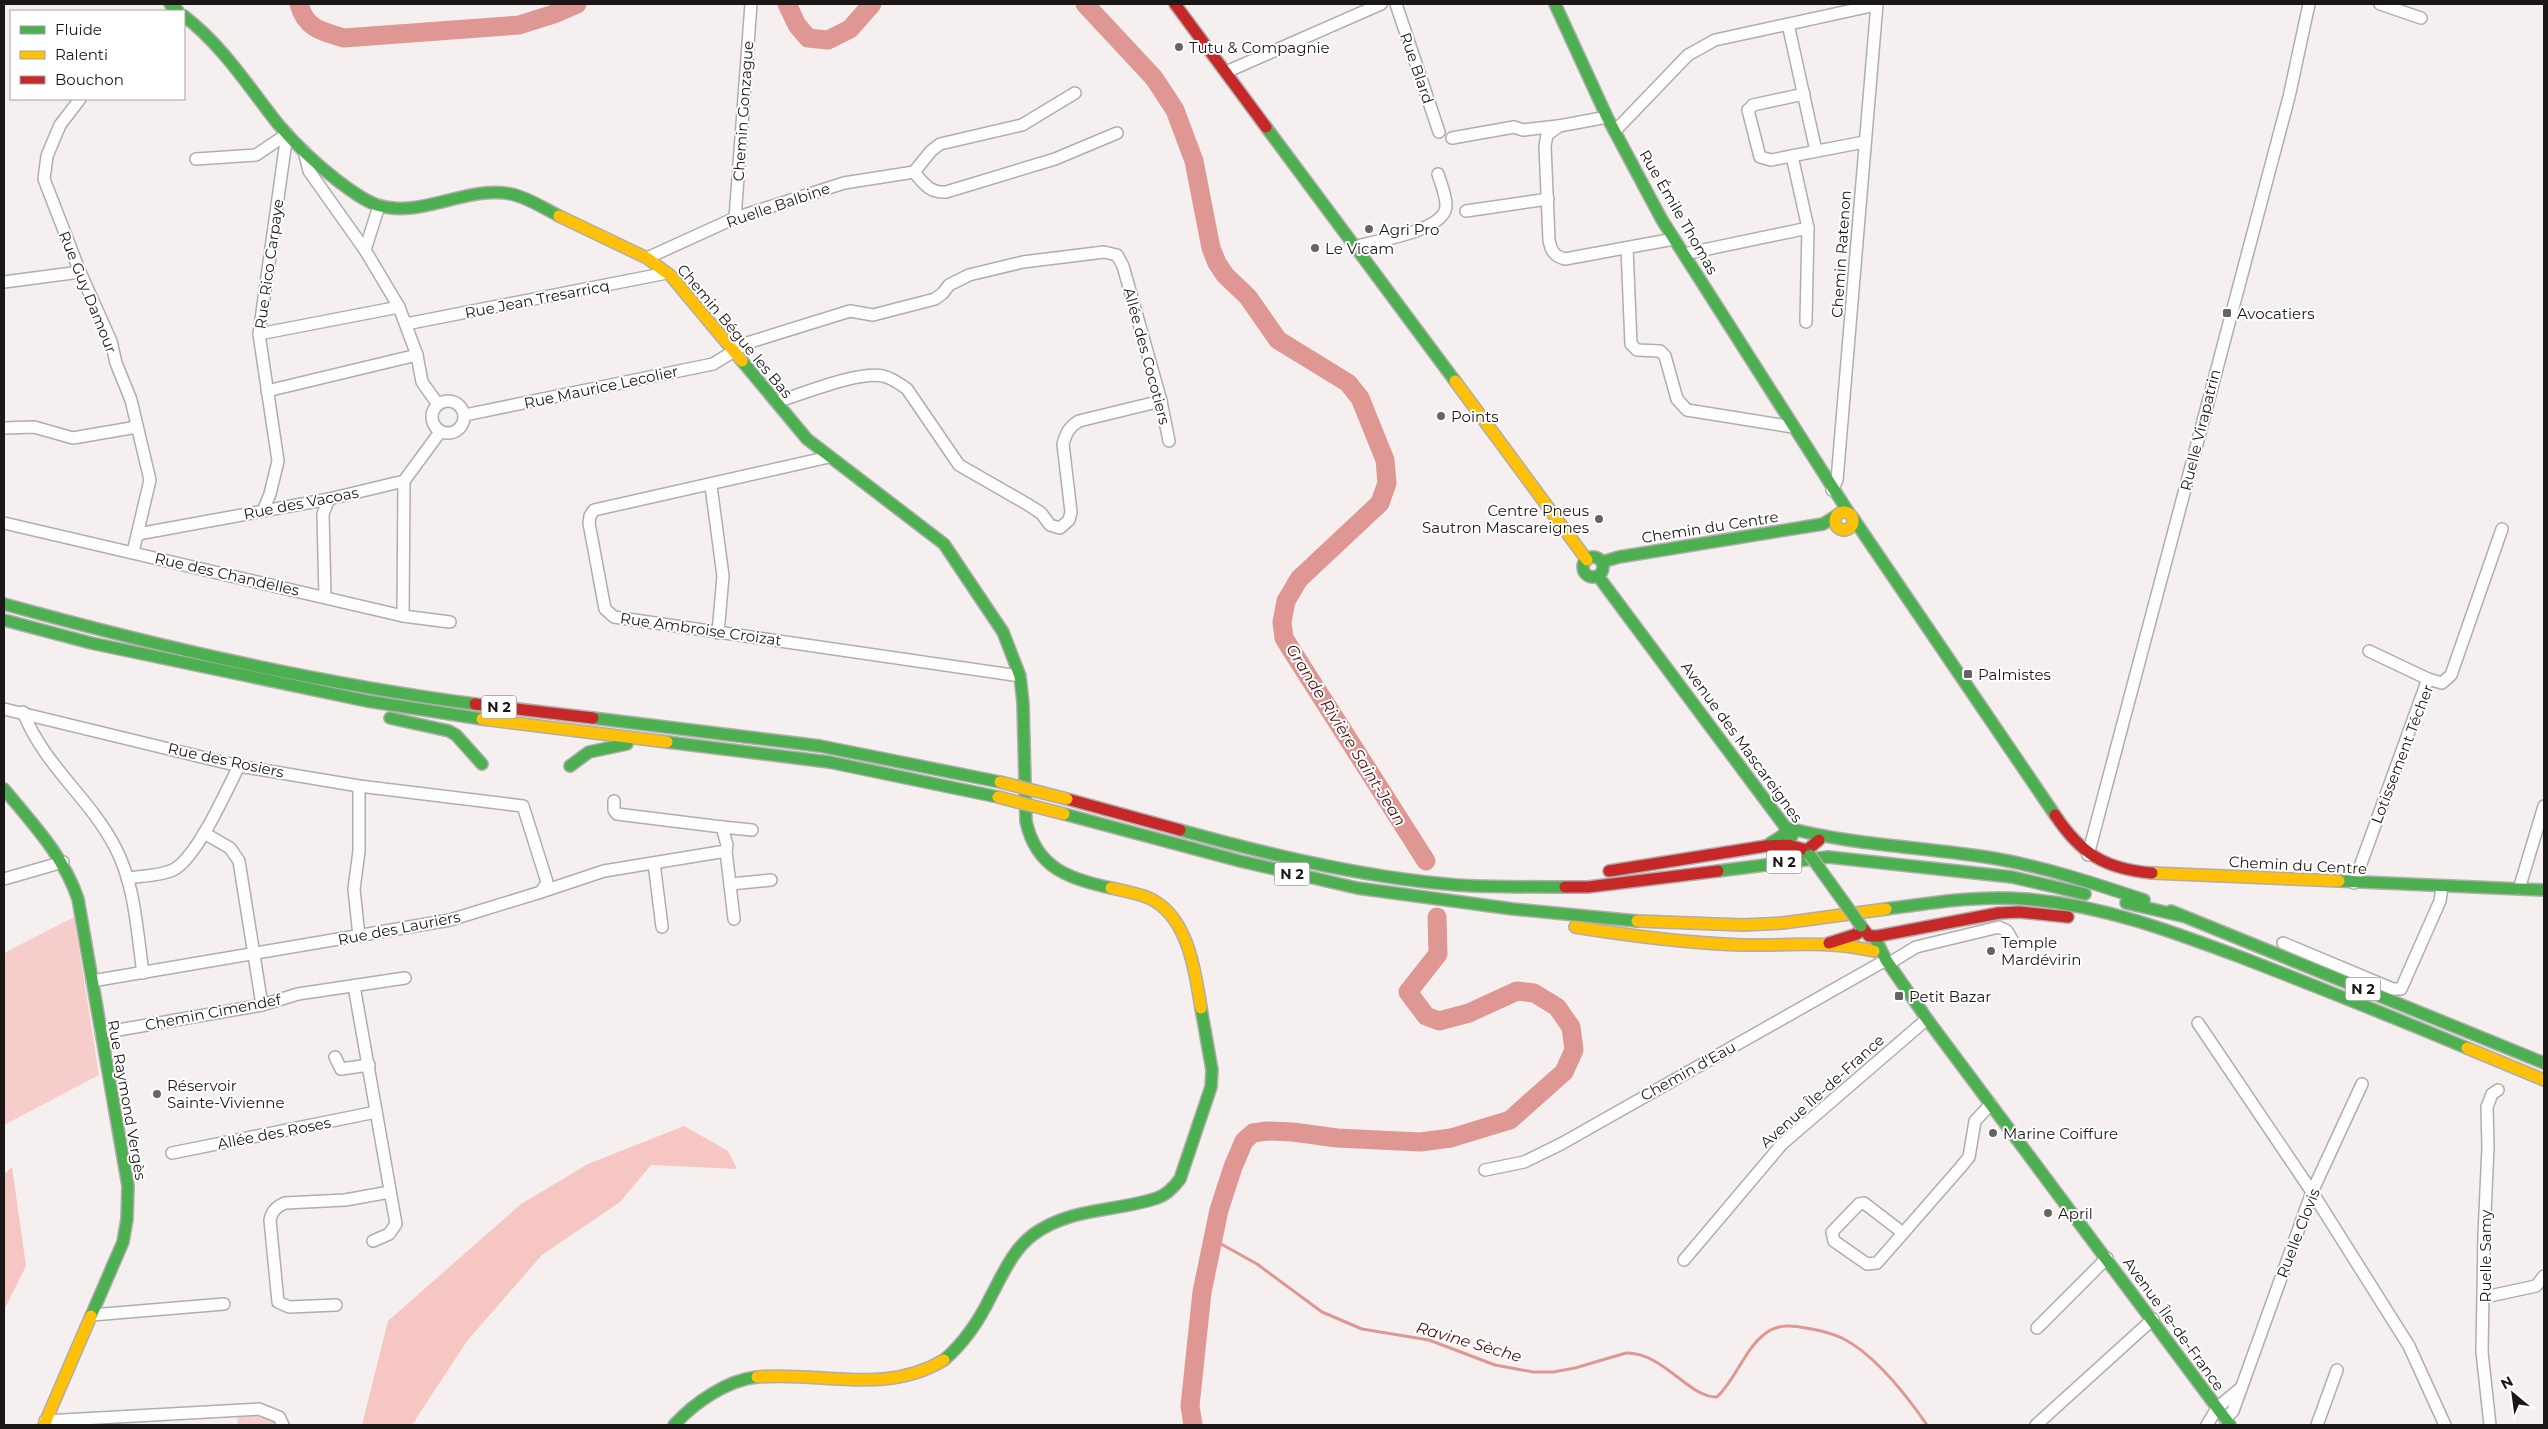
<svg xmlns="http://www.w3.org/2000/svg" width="2548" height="1429" viewBox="0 0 2548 1429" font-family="Montserrat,sans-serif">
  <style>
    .green { fill: #f6cdca }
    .forest { fill: #f6c6c2 }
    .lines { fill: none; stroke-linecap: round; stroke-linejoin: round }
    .stream { stroke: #de9793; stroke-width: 3 }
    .river { stroke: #de9793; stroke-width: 19 }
    .street-casing { stroke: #b0adac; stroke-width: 14 }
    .fast-casing { stroke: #b0adac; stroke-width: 14 }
    .slow-casing { stroke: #b0adac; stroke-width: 14 }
    .jam-casing { stroke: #b0adac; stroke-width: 14 }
    .street { stroke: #fefdfd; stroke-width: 11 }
    .fast { stroke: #4caf50; stroke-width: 11 }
    .slow { stroke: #ffc107; stroke-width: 11 }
    .jam { stroke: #c62828; stroke-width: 11 }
    .fast-bridge-casing { stroke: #b0adac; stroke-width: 14; stroke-linecap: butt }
    .slow-bridge-casing { stroke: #b0adac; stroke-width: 14; stroke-linecap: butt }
    .fast-bridge { stroke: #4caf50; stroke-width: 11 }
    .slow-bridge { stroke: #ffc107; stroke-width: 11 }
    .poi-dot { fill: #676362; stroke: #fff; stroke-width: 2 }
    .labels { text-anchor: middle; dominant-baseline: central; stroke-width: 4; stroke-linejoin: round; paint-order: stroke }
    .shield { fill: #fff; stroke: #5f5d5c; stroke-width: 1 }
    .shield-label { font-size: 14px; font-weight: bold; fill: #1a1716 }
    .poi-label { font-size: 15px; fill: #1a1716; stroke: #fff; text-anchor: start }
    .street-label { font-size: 15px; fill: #1a1716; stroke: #fff }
    .water-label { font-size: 16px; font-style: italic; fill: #4d0e10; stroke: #fff }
  </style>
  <rect width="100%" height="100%" fill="#f5f0ef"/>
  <!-- green -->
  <g class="green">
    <path d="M74,917L99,1075L4,1125V953Z"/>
    <path d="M237,1414L265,1415L279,1425H238Z"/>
  </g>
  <!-- forest -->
  <g class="forest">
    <path d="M684,1126L728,1151L737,1169L651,1165L620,1202L542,1255L467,1341L412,1425H362L388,1321L521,1204L588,1164Z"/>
    <path d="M12,1167L26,1266L4,1310V1174Z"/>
  </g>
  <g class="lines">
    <!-- stream -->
    <path class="stream" d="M1214,1240L1257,1264L1322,1312L1362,1329L1429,1340L1495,1365L1533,1372H1553L1575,1368L1626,1353C1663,1352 1689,1398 1717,1397C1737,1378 1744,1349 1766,1333C1778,1324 1792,1325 1806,1328C1818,1330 1831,1333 1842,1338C1874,1354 1907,1396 1927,1425"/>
    <!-- river -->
    <g class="river">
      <path d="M299,4C305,28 322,32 344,38L519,25L554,14L577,4"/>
      <path d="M787,4L797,25L808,38L828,40L850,29L872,4"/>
      <path d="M1085,4L1154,78L1175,110L1194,161L1211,248L1217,263L1225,275L1248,297L1278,340L1348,383L1360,398L1385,460L1387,483L1380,503L1299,579L1286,601L1282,622L1284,638L1292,651L1426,861"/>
      <path d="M1193,1425L1190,1406L1202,1292L1219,1210L1233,1167L1244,1141L1253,1133L1267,1131L1293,1132L1337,1138L1420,1142L1451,1138L1510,1120L1564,1072L1574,1050L1571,1027L1557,1007L1534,993L1517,991L1469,1013L1439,1021L1426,1016L1408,992L1438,954L1437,917"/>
    </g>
    <defs>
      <g id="street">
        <path d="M1396,4L1439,132"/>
        <path d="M2380,4L2421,18"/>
        <path d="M1788,24L1816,151"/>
        <path d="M1226,72L1381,4"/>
        <path d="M1804,94L1753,105L1748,110L1760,157L1771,160L1864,142"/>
        <path d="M80,99L60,125L47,156L44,179L80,272L111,341L116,363L131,400L150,480L133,552"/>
        <path d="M1607,117L1559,126L1547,135L1545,146L1549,240C1551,251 1554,256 1565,259L1674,239"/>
        <path d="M1615,131L1688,55L1715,40L1876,5"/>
        <path d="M1452,138L1514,127L1523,130L1558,126"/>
        <path d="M304,151L309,171L365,250L399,307L417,355L422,382L437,403"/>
        <path d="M1792,156L1808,228L1806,322"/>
        <path d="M196,159L256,155L287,134"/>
        <path d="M914,172C924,184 930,193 946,192L1055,159L1117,133"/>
        <path d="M1466,211L1548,199"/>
        <path d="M735,218L751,4"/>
        <path d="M1356,246C1376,241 1447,231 1446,205C1446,195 1441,184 1438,174"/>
        <path d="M1627,248L1631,344L1637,350L1660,351L1665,356L1677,399L1687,410L1793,427"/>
        <path d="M365,250L379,206"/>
        <path d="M1684,254L1808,228"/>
        <path d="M647,258L735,218L844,183L914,172L931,151L940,144L1022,125L1075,93"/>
        <path d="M4,282L80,272"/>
        <path d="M406,324L667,273"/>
        <path d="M259,334L399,307"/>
        <path d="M267,391L417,355"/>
        <circle cx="448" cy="417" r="16"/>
        <path d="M776,402C803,394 857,371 883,376C892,378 900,384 907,389L959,465L1027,504L1041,513L1050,525L1060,528L1069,520L1071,512L1063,444C1066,433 1069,427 1079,421L1161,401"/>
        <path d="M465,415L713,364L747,343L850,311L873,315L935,299L943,293L949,285L969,275L1023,262L1104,252L1117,255L1123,266L1161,401L1169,441"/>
        <path d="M4,428L34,427L73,438L137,427"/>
        <path d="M829,457L594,510L590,516L589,523L605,609L614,617L1020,676"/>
        <path d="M711,486L723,576L718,633"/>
        <path d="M1832,490L1837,480L1877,4"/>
        <path d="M263,511L270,494L278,461L259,334L287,134"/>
        <path d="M4,523L403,616L450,622"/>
        <path d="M138,534L329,499L404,481L440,432"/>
        <path d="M325,597L323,514L329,499"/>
        <path d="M403,616L404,481"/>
        <path d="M2369,651L2428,679"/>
        <path d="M4,709L239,766L359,786L523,806L547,882L541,892L450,920L92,981"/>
        <path d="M23,712C45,767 89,797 115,847C135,884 137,932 143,973"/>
        <path d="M722,827L752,830"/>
        <path d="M204,833L230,848L239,861L262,1005"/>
        <path d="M726,851L734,919"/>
        <path d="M2088,855L2289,97L2309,4"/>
        <path d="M654,863L662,927"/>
        <path d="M127,878C141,876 160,876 173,870C197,858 226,791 239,766"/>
        <path d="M4,879L63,862"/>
        <path d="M2354,883L2428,679L2442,683L2451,675L2502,529"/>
        <path d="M730,884L771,880"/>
        <path d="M2519,889L2544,806"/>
        <path d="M541,892L604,871L726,851L727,845L722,827L617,814L614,810V801"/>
        <path d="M359,936L354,889L359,851V786"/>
        <path d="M2283,943L2393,989H2401L2440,901L2442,887"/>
        <path d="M1888,964L1916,947L1999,927L2007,931L2014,943"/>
        <path d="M354,986L396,1224L389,1234L373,1241"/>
        <path d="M2198,1023L2312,1192L2409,1346L2445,1425"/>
        <path d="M101,1033L262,1005L298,994L405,978"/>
        <path d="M335,1057L341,1069L369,1065"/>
        <path d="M172,1153L376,1112"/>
        <path d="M1485,1170L1524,1162L1561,1144L1886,960"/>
        <path d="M1903,1233L1864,1203L1859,1204L1832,1232L1834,1241L1867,1264L1877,1263L1960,1168L1969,1157L1975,1121L1991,1104"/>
        <path d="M1684,1260L1782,1144L1927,1019"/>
        <path d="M2485,1297L2536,1286L2544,1276"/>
        <path d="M336,1305L289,1307L278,1302L270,1220C272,1211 276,1207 285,1203L345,1200L390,1192"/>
        <path d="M92,1315L224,1304"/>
        <path d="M2037,1328L2107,1258"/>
        <path d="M2225,1419L2233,1411L2312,1192L2362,1084"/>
        <path d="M45,1421L259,1409L279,1417L283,1425"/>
        <path d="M2036,1425L2153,1319"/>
        <path d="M2207,1425L2217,1408L2241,1388"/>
        <path d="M2317,1425L2337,1370"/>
        <path d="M2490,1425L2482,1352L2484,1235L2488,1147L2487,1107L2492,1094L2498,1090"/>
      </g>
      <g id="fast">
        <path d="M170,4L178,11"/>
        <path d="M1555,4L1607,117L1662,220L1849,513"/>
        <path d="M184,16C223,46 248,86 278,124C296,145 316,164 338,181C350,190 363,200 377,205C422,219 466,185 511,194C527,197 545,209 559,216"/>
        <path d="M1266,127L1455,381"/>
        <path d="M742,361L807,439L944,544L1003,632L1020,676L1023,703L1026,821C1036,868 1069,879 1111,888"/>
        <path d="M1853,518L2055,815"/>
        <circle cx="1593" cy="567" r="10"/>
        <path d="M1602,562L1619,557L1823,524L1836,516"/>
        <path d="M1598,576L1792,836"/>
        <path d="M4,604C159,647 316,683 475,704"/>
        <path d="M4,620L91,643L367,701L482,719"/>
        <path d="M390,718L449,731L456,735L482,764"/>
        <path d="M593,718L820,746L1000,782"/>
        <path d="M667,742L829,762L998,797"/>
        <path d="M570,766L589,752L627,744"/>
        <path d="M4,789C33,824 63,855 78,899L128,1186L127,1219L123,1242L91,1316"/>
        <path d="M1064,814L1240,861L1357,888L1513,909L1637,921"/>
        <path d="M1180,830C1273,856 1378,881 1474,886C1504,887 1535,887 1565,887"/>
        <path d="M1766,846L1782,836L1788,828C1857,846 1928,847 1998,859C2048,868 2096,884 2144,900"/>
        <path d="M1718,871L1828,857L2012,877L2085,894"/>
        <path d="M2339,881L2544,890"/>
        <path d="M2126,903L2182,916"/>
        <path d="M1886,909C1931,903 1979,895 2025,899C2102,905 2171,931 2243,958C2318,987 2393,1017 2467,1048"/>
        <path d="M2171,911L2544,1063"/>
        <path d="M1875,938L1886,960L1927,1019L2230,1425"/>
        <path d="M944,1360C965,1342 979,1321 991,1296C1003,1274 1013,1249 1034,1234C1071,1207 1116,1212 1157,1198C1167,1195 1174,1187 1180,1179L1211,1087L1212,1070L1201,1008"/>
        <path d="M674,1425C694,1403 727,1380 757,1377"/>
      </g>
      <g id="slow">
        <path d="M559,216L647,258L671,276L742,361"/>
        <path d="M1455,381L1587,560"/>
        <circle cx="1844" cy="521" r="9"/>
        <path d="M482,719L667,742"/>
        <path d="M2152,873L2339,881"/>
        <path d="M1111,888C1124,891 1137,893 1149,898C1188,916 1195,970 1201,1008"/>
        <path d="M1637,921L1743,925L1783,923L1886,909"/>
        <path d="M1575,927C1631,936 1685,943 1741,945C1789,946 1827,940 1874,951"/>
        <path d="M2467,1048L2544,1080"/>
        <path d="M757,1377C821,1371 884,1396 944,1360"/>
        <path d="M44,1425L91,1316"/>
      </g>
      <g id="jam">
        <path d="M1175,4L1266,127"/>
        <path d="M475,704L593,718"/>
        <path d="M1067,799L1180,830"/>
        <path d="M2055,815C2081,854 2105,869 2152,873"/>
        <path d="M1609,871L1766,846L1788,845L1807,850L1819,840"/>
        <path d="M1565,887H1588L1718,871"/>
        <path d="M1829,943L1857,934L1861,926L1869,936H1878L1999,913L2019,912L2068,917"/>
      </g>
    </defs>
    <!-- street casing -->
    <use href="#street" class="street-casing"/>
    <!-- fast casing -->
    <use href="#fast" class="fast-casing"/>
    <!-- slow casing -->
    <use href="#slow" class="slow-casing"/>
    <!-- jam casing -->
    <use href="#jam" class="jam-casing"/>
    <!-- street -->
    <use href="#street" class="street"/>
    <!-- fast -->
    <use href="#fast" class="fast"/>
    <!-- slow -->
    <use href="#slow" class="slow"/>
    <!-- jam -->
    <use href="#jam" class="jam"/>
    <defs>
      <path id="fast-bridge" d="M1810,855L1861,926"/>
      <g id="slow-bridge">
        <path d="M1000,782L1067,799"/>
        <path d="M998,797L1064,814"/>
      </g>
    </defs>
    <!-- fast-bridge casing -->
    <use href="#fast-bridge" class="fast-bridge-casing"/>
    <!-- slow-bridge casing -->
    <use href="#slow-bridge" class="slow-bridge-casing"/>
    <!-- fast-bridge -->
    <use href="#fast-bridge" class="fast-bridge"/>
    <!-- slow-bridge -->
    <use href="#slow-bridge" class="slow-bridge"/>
  </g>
  <!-- markers -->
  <g class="poi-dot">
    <circle cx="1179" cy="47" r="5"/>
    <circle cx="1369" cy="229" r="5"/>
    <circle cx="1315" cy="248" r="5"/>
    <rect x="2222" y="308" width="10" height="10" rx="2.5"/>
    <circle cx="1441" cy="416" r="5"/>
    <circle cx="1599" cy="519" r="5"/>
    <rect x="1963" y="669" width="10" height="10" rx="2.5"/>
    <circle cx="1991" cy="951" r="5"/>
    <rect x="1894" y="991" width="10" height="10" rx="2.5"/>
    <circle cx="157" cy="1094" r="5"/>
    <circle cx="1993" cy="1133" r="5"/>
    <circle cx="2048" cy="1213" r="5"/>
  </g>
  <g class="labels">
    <!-- shield labels -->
    <g class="shield">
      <rect x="481.5" y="695.5" width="35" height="23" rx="4"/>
      <rect x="1766.5" y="850.5" width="35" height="23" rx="4"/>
      <rect x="1274.5" y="862.5" width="35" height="23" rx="4"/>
      <rect x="2345.5" y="977.5" width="35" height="23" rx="4"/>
    </g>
    <g class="shield-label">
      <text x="499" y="707">N 2</text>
      <text x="1784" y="862">N 2</text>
      <text x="1292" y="874">N 2</text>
      <text x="2363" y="989">N 2</text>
    </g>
    <!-- poi labels -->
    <g class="poi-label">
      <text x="1189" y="47">Tutu &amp; Compagnie</text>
      <text x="1379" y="229">Agri Pro</text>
      <text x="1325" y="248">Le Vicam</text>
      <text x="2237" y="313">Avocatiers</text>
      <text x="1451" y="416">Points</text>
      <text x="1589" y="510" text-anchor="end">Centre Pneus<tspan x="1589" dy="17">Sautron Mascareignes</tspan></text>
      <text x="1978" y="674">Palmistes</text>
      <text x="2001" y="942">Temple<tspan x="2001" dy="17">Mardévirin</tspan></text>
      <text x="1909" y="996">Petit Bazar</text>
      <text x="167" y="1085">Réservoir<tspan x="167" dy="17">Sainte-Vivienne</tspan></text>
      <text x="2003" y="1133">Marine Coiffure</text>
      <text x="2058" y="1213">April</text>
    </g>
    <!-- street labels -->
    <g class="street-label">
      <text transform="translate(1417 68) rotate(71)">Rue Blard</text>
      <text transform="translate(743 111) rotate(-86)">Chemin Gonzague</text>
      <text transform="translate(778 205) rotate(-19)">Ruelle Balbine</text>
      <text transform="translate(1679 212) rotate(60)">Rue Émile Thomas</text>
      <text transform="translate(1841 254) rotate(-86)">Chemin Ratenon</text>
      <text transform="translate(269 264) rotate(-82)">Rue Rico Carpaye</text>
      <text transform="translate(88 292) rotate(68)">Rue Guy Damour</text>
      <text transform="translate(537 299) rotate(-11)">Rue Jean Tresarricq</text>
      <text transform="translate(735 331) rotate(50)">Chemin Bégue les Bas</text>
      <text transform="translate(1147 356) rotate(75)">Allée des Cocotiers</text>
      <text transform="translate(601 387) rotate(-12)">Rue Maurice Lecolier</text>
      <text transform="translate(2200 430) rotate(-76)">Ruelle Virapatrin</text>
      <text transform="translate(301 503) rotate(-11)">Rue des Vacoas</text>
      <text transform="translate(1710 527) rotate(-9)">Chemin du Centre</text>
      <text transform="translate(227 574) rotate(13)">Rue des Chandelles</text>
      <text transform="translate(701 629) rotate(8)">Rue Ambroise Croizat</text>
      <text transform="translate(1742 742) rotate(54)">Avenue des Mascareignes</text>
      <text transform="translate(2402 754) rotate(-69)">Lotissement Técher</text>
      <text transform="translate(226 760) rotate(12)">Rue des Rosiers</text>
      <text transform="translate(2298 865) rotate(3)">Chemin du Centre</text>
      <text transform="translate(399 928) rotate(-11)">Rue des Lauriers</text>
      <text transform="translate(213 1012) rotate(-11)">Chemin Cimendef</text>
      <text transform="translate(1688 1071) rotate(-29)">Chemin d'Eau</text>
      <text transform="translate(1822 1091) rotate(-42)">Avenue Île-de-France</text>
      <text transform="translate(127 1100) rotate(80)">Rue Raymond Vergès</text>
      <text transform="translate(274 1133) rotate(-11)">Allée des Roses</text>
      <text transform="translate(2298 1233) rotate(-69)">Ruelle Clovis</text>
      <text transform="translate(2485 1256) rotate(-90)">Ruelle Samy</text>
      <text transform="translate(2174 1324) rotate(54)">Avenue Île-de-France</text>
    </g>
    <!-- water labels -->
    <g class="water-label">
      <text transform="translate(1346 735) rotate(58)">Grande Rivière Saint-Jean</text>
      <text transform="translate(1469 1342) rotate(16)">Ravine Sèche</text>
    </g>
  </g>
  <!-- border -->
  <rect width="2548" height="1429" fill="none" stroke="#1a1716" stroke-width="10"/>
  <!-- legend -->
  <rect x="10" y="10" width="175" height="90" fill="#ffffff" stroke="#a3a2a2"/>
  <rect x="20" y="26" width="25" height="8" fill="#4caf50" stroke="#a3a2a2"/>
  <text x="55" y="35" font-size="15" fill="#1a1716">Fluide</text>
  <rect x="20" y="51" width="25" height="8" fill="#ffc107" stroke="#a3a2a2"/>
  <text x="55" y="60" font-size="15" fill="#1a1716">Ralenti</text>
  <rect x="20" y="76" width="25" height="8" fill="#c62828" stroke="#a3a2a2"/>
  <text x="55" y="85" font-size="15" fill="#1a1716">Bouchon</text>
  <!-- north arrow -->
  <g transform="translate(2513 1394) rotate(331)" stroke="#ffffff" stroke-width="4" paint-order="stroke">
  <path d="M0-4L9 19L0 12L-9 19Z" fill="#1a1716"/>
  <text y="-8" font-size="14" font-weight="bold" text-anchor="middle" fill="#1a1716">N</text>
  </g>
</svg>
